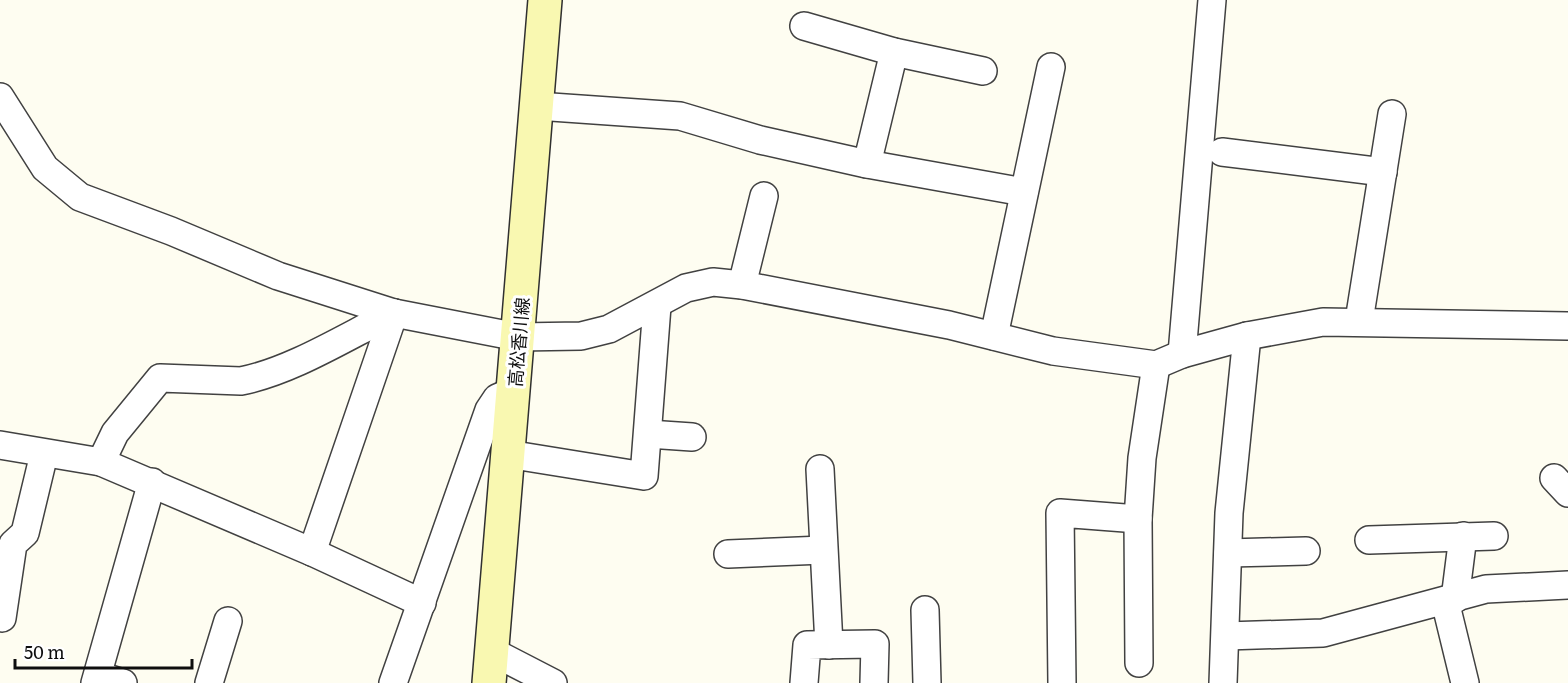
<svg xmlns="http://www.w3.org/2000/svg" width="1568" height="683" viewBox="0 0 1568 683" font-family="Literata,'Noto Sans JP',serif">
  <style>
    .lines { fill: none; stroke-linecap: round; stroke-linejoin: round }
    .street-casing { stroke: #414141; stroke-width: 30 }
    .secondary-casing { stroke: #303030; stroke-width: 36 }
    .street { stroke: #fff; stroke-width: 27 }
    .secondary { stroke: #f9f8b1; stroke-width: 33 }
    .labels { text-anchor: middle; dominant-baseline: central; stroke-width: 6; stroke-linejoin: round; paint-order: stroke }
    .street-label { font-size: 18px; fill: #0e0e0e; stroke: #fff }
  </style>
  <rect width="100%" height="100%" fill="#fefdf1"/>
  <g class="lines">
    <defs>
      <g id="street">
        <path d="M804,26L894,52L983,71"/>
        <path d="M0,97L45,168L80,197L171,231L278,276L394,313L518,337L581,336L609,329L686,288L713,282L742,285L949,325L1053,351L1156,365L1182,354L1247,336L1323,322L1568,326"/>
        <path d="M537,106L680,116L760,140L867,164L1024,192"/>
        <path d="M1222,152L1383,172"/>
        <path d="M867,164L894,52"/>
        <path d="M742,285L764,196"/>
        <path d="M1359,321L1392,114"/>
        <path d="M994,336L1051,67"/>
        <path d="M1182,354L1212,0"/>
        <path d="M648,434L692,437"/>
        <path d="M0,445L101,462L312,552L422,603"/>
        <path d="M508,454L644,476L657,306"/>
        <path d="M101,462L115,433L160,378L241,381C292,371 347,336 394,313"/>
        <path d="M820,469L829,645"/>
        <path d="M1554,478L1568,493"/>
        <path d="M1369,540L1494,536"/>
        <path d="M312,552L394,313"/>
        <path d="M1228,553L1306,551"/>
        <path d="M728,554L823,550"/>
        <path d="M1455,599L1463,536"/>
        <path d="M1445,601L1465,683"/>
        <path d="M925,610L927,683"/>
        <path d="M2,618L13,544L25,533L44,454"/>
        <path d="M1226,636L1323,633L1486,589L1568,585"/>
        <path d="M491,651L553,683"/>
        <path d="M1139,663L1138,519L1142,458L1156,365"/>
        <path d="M98,675L123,683"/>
        <path d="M95,683L152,482"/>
        <path d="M209,683L228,621"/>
        <path d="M393,683L489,410L497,398L513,391"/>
        <path d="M804,683L807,645L875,644L874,683"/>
        <path d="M1062,683L1060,513L1138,519"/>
        <path d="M1223,683L1229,513L1247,336"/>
      </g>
      <path id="secondary" d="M489,683L545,0"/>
    </defs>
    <!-- street casing -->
    <use href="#street" class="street-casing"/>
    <!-- secondary casing -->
    <use href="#secondary" class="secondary-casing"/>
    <!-- street -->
    <use href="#street" class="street"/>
    <!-- secondary -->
    <use href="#secondary" class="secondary"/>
  </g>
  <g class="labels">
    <!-- street labels -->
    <g class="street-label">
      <text transform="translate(518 342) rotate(-85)">高松香川線</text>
    </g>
  </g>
  <!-- scale -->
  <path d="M15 659v9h177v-9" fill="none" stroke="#0e0e0e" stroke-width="3"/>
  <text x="24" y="659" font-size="18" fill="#0e0e0e" stroke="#ffffff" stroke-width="4.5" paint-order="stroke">50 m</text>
</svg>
